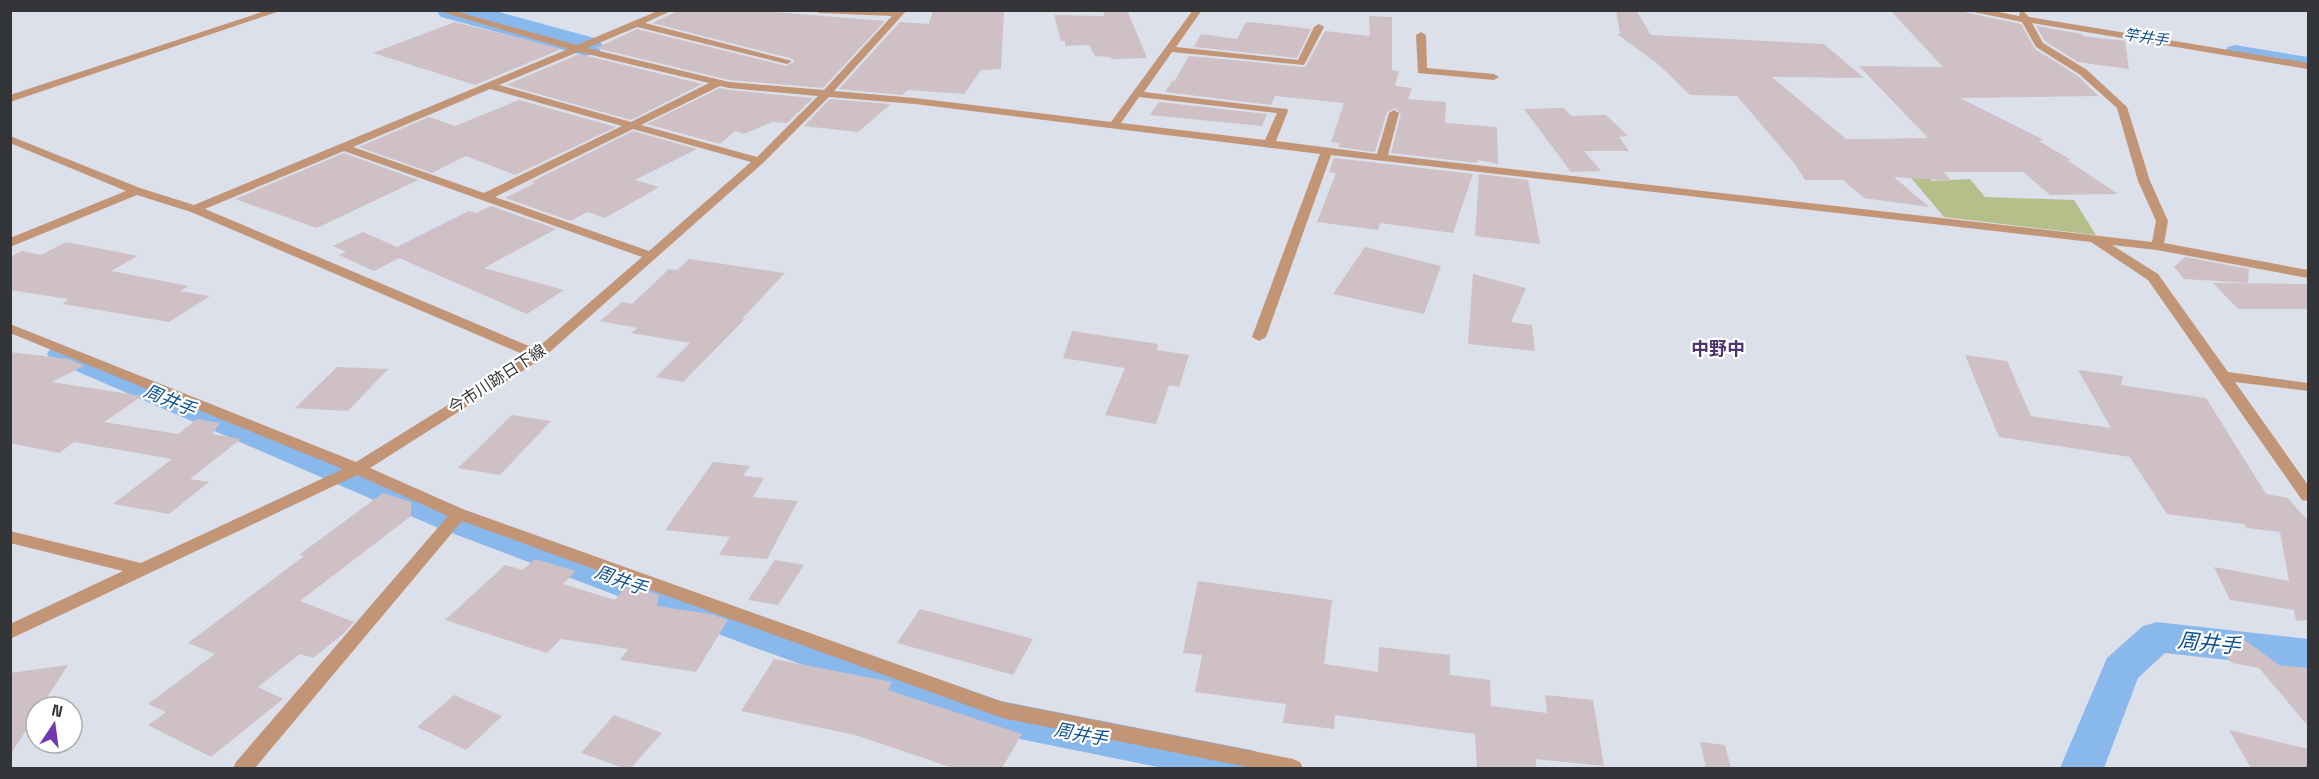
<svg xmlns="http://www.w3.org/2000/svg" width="2319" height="779" viewBox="0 0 2319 779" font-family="'Space Grotesk','Noto Sans JP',sans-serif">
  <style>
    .green { fill: #b6bf8a }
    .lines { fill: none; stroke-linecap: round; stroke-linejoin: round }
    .canal { fill: #89b8ed; fill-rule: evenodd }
    .river { fill: #89b8ed; fill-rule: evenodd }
    .building { fill: #cec0c4 }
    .minor { fill: #c29577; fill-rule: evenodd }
    .labels { text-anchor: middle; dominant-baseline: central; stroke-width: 4.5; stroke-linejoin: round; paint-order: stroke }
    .far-water-label { font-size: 15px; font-style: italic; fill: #0d5090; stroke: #fff }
    .street-label { font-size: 16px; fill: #333539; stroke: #fff }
    .neighbourhood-label { font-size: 18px; font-weight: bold; fill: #4f346f; stroke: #fff }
    .water-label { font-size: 18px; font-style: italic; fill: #0d5090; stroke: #fff }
    .near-water-label { font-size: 21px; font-style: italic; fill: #0d5090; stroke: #fff }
  </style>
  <rect width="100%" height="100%" fill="#dbe0eb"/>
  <!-- green -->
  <path class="green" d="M1885,147L1906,152L1932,181L1970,179L1985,197L2074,200L2096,235L1944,217Z"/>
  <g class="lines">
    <!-- canal -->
    <g class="canal">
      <path d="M2235,45L2308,57V69L2228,55L2225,51L2228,47Z"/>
      <path d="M62,345L462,509L778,624L1001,701L1251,750L1267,755L1273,768H1163L1000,735L750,646L436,527L51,360L47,354L51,348Z"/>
      <path d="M2157,622L2308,639V669L2165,653L2138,678L2104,768H2060L2107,658L2143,626Z"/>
    </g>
    <!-- river -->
    <path class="river" d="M436,10H492L598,39L603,46L598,53L586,56L441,17Z"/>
  </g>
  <!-- building -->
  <g class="building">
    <path d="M680,10H751L885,21L823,88L729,80L596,48L637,29L786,66L794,62L793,59L652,23Z"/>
    <path d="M933,10H1004L1001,69L981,70L964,94L908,90L902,95L839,89L900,22L929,24Z"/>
    <path d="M1104,10H1127L1147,58L1111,59V57L1095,56L1089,45L1065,46V41H1061L1054,15L1104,16Z"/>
    <path d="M1616,10H1636L1651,35L1824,44L1864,78L1772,77L1846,139H1863L1928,138L1859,66L1943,67L1890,10L1964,12L2021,24L2035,49L2078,76L2098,96L1960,98L2044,140L2039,141L2071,160H2067L2118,194L2050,195L2023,172H1944L1951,181L1894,177L1929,207L1864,198L1843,180H1805L1794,163L1737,96L1690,95L1658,64L1617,34H1620Z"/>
    <path d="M1369,16L1392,17V70L1399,71L1395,86L1412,88L1408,99L1446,102L1445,123L1497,127L1498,164L1478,160L1477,163L1391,153L1401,114L1395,108L1387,112L1375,152L1338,147L1340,143L1331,142L1344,103L1275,96L1271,105L1165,92L1173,80L1174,82L1189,56L1305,67L1325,31L1370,36Z"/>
    <path d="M455,22L531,41L561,49L475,85L373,53Z"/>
    <path d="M1246,22L1279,25L1311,29L1297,58L1194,47L1201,34L1237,39Z"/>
    <path d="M2036,26L2082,34V36L2125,41L2129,69L2078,62L2045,41Z"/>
    <path d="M579,54L702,84L631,120L506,85Z"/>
    <path d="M720,88L729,90L813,98L787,123L772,122L744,134L735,131L720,144L647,124Z"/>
    <path d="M830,99L891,104L858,132L804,126Z"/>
    <path d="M519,100L616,127L515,175L466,156L432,173L359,147L429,117L455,126Z"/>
    <path d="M1159,102L1267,114L1262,126L1150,115Z"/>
    <path d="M1564,108L1571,116L1606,115L1628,136L1619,137L1629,151H1584L1601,171L1571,172L1524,109Z"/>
    <path d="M633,131L697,149L635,180L659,187L605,218L587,212L571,221L505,198L535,183L531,182Z"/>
    <path d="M344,153L418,180L317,228L235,199Z"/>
    <path d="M1334,158L1473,174L1453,233L1380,223L1378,230L1317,222L1336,173L1329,172Z"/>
    <path d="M1479,174L1528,180L1540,244L1475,236Z"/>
    <path d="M491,206L556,229L484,268L564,290L527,314L399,258L374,271L339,255L346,252L333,246L363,232L397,247L469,211L476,213Z"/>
    <path d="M66,242L138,256L111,271L189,286L180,291L210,296L169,322L63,304L68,299L10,290V257L22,251L41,255Z"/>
    <path d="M1365,247L1441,266L1424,314L1333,294Z"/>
    <path d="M2185,257L2249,269L2248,283L2184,279L2174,267Z"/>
    <path d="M689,259L785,273L742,319H745L683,382L656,377L690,343L631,333L637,328L600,321L622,302L632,304L669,269L677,270Z"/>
    <path d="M1473,274L1526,288L1511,322L1532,325L1535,351L1468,344Z"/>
    <path d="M2213,283L2308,284V309H2238Z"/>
    <path d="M1072,331L1158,344L1157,350L1189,355L1179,387L1169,385L1156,424L1105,415L1125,368L1063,358Z"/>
    <path d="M10,352L68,359L84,366L52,382L142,396L104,422L178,434L197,419L220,423L212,434L241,439L190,479L209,482L169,514L113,504L172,459L74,442L59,453L10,443Z"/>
    <path d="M1965,355L2007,361L2031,416L2111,428L2078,370L2123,376L2121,385L2206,398L2266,494L2288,498L2308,521V620L2296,621L2294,610L2230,600L2214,567L2289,581L2280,532L2247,528L2244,524L2167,514L2130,457L1999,437Z"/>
    <path d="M337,367L388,369L348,411L295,408Z"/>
    <path d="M512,415L551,421L500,475L458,468Z"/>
    <path d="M713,462L750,466L743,476L764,478L753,497L798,501L767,559L719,555L730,537L665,530Z"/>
    <path d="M383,493L411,502V516L300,601L354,622L343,634L313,658L300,654L258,687L283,699L211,757L148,725L166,712L148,704L215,654L188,643L304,556L299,555Z"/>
    <path d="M535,559L576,571L563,584L615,600L624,588L647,591L659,595L657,606L711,614L728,620L696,672L620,660L628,649L561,639L547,653L445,620L505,565L523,570Z"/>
    <path d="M775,560L804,565L778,605L748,600Z"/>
    <path d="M1198,581L1332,600L1324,664L1378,672L1379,647L1450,655V675L1490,680L1491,706L1547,713L1545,695L1593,700L1604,766L1536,759V768H1477L1475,734L1335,715L1334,729L1283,723L1286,704L1195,692L1202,655L1183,653Z"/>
    <path d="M920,609L1033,639L1013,675L897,643Z"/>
    <path d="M2242,638L2279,665L2308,668V726L2259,668L2232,663L2212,640Z"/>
    <path d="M774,659L892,682L888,690L1022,734L1002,768H953L855,735L741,711Z"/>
    <path d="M68,665L41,707H36V715L10,755V673Z"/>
    <path d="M454,695L502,716L466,750L417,727Z"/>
    <path d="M614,715L662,733L631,768H624L581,753Z"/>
    <path d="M2229,730L2308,749V768H2251Z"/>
    <path d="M1700,742L1725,745L1731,768H1706Z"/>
  </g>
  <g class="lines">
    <!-- minor -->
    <g class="minor">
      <path d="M268,10H283L10,102V95Z"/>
      <path d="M435,10H451L577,45L660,10H673L645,23L792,61L787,64L637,27L587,48L729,82L824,90L892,16L819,13L815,10H907L834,91L915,98L1111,122L1193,10H1202L1176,47L1298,60L1314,27L1319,24L1324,27L1304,65L1172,52L1144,92L1287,109L1288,111L1276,141L1377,154L1389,113L1394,110L1399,113L1388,155L2152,242L2156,221L2138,181L2117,108L2079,74L2036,47L2022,22L1964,10H1988L2019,16L2020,12L2023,11L2029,17L2308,63V69L2032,23L2043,43L2087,70L2127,107L2150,181L2168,221L2164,243L2308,270V278L2157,250L2112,245L2158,274L2228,372L2308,383V391L2235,382L2308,485V501L2302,500L2148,280L2091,242L1331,155L1266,337L1259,341L1252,337L1320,154L915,104L829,97L763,163L543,358L370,468L465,510L1003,702L1293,759L1300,762L1303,768H1252L1002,718L462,521L255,768H233L236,762L448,516L357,475L10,639V624L123,571L10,543V531L141,563L343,469L10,333V324L356,462L527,356L191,212L137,195L10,247V238L126,191L10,143V136L140,188L194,205L568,49ZM578,52H579L709,83L631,122L499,85ZM720,86L729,88L818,96L757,157L641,125ZM490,89L622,126L484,193L353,147ZM1139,97L1277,113L1265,140L1121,123ZM633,129L751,162L649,251L495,197ZM344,151L642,257L536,349L205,209Z"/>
      <path d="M1421,32L1426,35L1427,68L1494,74L1499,77L1494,80L1418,73L1416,35Z"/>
    </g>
  </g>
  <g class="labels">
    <!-- far-water labels -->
    <g class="far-water-label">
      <text transform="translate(2146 37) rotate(9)">竿井手</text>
    </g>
    <!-- street labels -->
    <g class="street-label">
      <text transform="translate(497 379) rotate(-33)">今市川跡日下線</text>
    </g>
    <!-- neighbourhood labels -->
    <g class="neighbourhood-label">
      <text x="1718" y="348">中野中</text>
    </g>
    <!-- water labels -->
    <g class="water-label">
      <text transform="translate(170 400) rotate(23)">周井手</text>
      <text transform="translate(621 580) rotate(20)">周井手</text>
      <text transform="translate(1081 734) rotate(11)">周井手</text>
    </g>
    <!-- near-water labels -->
    <g class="near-water-label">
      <text transform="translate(2209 643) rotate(6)">周井手</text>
    </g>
  </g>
  <!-- border -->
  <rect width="2319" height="779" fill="none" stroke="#333539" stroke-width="24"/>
  <!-- north arrow -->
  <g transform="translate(54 725) rotate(13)"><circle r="28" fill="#ffffff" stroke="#adaeb0" stroke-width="1.5"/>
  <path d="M0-4.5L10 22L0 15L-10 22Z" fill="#7238ad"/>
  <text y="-9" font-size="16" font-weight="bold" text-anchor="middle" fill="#333539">N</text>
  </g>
</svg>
